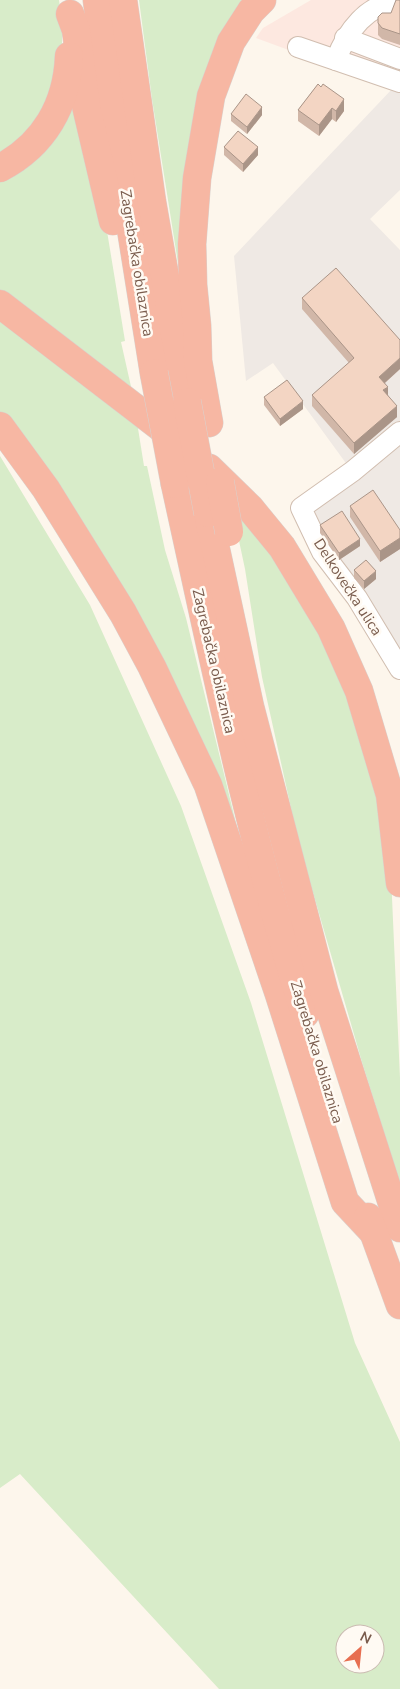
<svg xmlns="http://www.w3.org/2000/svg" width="400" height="1689" viewBox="0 0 400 1689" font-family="'Nunito Sans',sans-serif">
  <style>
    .commercial { fill: #fde8e0 }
    .industrial { fill: #efe9e4 }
    .green { fill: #d8ecc9; fill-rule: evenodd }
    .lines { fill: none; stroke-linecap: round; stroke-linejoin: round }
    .minor-casing { stroke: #d1beb0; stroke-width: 22 }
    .highway-casing { stroke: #dad1cd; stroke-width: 29 }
    .minor { stroke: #fff; stroke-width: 20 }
    .highway { stroke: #f7b7a3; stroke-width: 28 }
    .highway-bridge-casing { stroke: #dad1cd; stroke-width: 29; stroke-linecap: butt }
    .highway-bridge { stroke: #f7b7a3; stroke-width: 28 }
    .wall { fill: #d1b7a8 }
    .shaded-wall { fill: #aa9588 }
    .building { fill: #f3d5c3; stroke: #aa9588 }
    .labels { text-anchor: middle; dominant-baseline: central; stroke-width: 5; stroke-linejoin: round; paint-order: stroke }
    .street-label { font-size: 15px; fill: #7a5c4d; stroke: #fffaf3 }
  </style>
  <rect width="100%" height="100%" fill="#fdf6ec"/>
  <!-- commercial -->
  <path class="commercial" d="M311,0H400V91L256,38L263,28Z"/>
  <!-- industrial -->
  <g class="industrial">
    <path d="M393,88L400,91V190L370,219L400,250V422L371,450L348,466L273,363L246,381L234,256Z"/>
    <path d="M400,441V657L307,514Z"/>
  </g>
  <!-- green -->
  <g class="green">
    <path d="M0,0H59L62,22V52L48,107L0,159Z"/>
    <path d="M139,0H252L233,25L184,301L152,99Z"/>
    <path d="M71,95L106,225L125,341L121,342L132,391L0,295V177Z"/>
    <path d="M0,316L136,416L144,466H147L165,550L186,618L243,852L19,436L0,412Z"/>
    <path d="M0,456L90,605L181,806L251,1003L355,1343L400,1442V1689H219L20,1474L0,1488ZM345,1634H375V1664H345Z"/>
    <path d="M231,503L245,518L311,611L364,733L391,875L400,1078V1184L362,1062L299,844L262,677L245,569Z"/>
  </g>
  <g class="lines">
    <defs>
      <g id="minor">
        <path d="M345,38L400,59"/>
        <path d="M298,47L400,82"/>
        <path d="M336,60C346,33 368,1 400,3"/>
        <path d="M400,432L353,471L301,508L322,552L357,598L400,669"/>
      </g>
      <g id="highway">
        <path d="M97,0L109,91L154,373"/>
        <path d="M123,0L152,202L185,391"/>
        <path d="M70,14L76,30L86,106L113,221"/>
        <path d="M0,168C44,145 67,105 69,56"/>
        <path d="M0,304L177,440"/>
        <path d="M209,423L198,361L197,326L193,285L192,244L197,178L211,96L231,42L251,11L262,0"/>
        <path d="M0,426L46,489L123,613L152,667L208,785L279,994L345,1202L374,1233"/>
        <path d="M209,468L250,508L282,547L331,628L359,691L390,795L400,883"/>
        <path d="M175,484C214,661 250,840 305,1014"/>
        <path d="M208,513L250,707L324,991L400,1228"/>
        <path d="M368,1217L400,1305"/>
      </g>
    </defs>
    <!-- minor casing -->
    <use href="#minor" class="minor-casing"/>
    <!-- highway casing -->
    <use href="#highway" class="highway-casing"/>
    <!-- minor -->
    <use href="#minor" class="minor"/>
    <!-- highway -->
    <use href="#highway" class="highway"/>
    <defs>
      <g id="highway-bridge">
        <path d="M154,373L175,484"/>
        <path d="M187,402L208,513"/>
        <path d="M220,482L229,532"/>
      </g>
    </defs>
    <!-- highway-bridge casing -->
    <use href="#highway-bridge" class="highway-bridge-casing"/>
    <!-- highway-bridge -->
    <use href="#highway-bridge" class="highway-bridge"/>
  </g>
  <!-- wall -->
  <g class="wall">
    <path d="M400,0V45L382,39L378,35V17L391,13Z"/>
    <path d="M318,84L344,111L336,122L332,119L319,136L298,121V110Z"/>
    <path d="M231,114L262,115L247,134L231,121Z"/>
    <path d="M224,147L258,155L243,172L224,155Z"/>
    <path d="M302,298L400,369L385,383L388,395L397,417L354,454L312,406V395L349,363L302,309Z"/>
    <path d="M264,397L303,409L280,426L264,405Z"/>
    <path d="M350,506L400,530V549L380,562L350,517Z"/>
    <path d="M320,525L360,546L339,560L320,533Z"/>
    <path d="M354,570L376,579L364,589L354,578Z"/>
  </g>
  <!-- shaded-wall -->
  <g class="shaded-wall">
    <path d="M344,99V111L336,122V111Z"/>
    <path d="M262,107V115L247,134V127Z"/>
    <path d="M332,108V119L319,136V125Z"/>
    <path d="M258,147V155L243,172V164Z"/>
    <path d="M400,358V369L379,388V377Z"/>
    <path d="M388,387V398L383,390Z"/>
    <path d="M303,401V409L280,426V419Z"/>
    <path d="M397,406V417L354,454V443Z"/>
    <path d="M400,538V549L380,562V551Z"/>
    <path d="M360,539V546L339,560V553Z"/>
    <path d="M376,571V579L364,589V581Z"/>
  </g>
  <!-- building -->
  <g class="building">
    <path d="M396,0H400V34L382,28L378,23V17L382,13H391Z"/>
    <path d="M318,84L321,87L323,84L344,99L336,111L332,108L319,125L298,110Z"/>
    <path d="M246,94L262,107L247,127L231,114Z"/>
    <path d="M238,131L258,147L243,164L224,147Z"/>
    <path d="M336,268L400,340V358L379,377L388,387L383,390L397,406L354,443L312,395L354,358L302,298Z"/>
    <path d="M287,380L303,401L280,419L264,397Z"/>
    <path d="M373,490L400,530V538L380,551L350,506Z"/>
    <path d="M342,511L360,539L339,553L320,525Z"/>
    <path d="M366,560L376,571L364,581L354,570Z"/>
  </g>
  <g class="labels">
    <!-- street labels -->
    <g class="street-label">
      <text transform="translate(137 263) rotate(81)">Zagrebačka obilaznica</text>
      <text transform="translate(348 587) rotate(57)">Delkovečka ulica</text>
      <text transform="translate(214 661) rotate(77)">Zagrebačka obilaznica</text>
      <text transform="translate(317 1052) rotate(73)">Zagrebačka obilaznica</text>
    </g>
  </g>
  <!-- north arrow -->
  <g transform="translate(360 1649) rotate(27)"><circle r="24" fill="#fffaf3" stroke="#cabbb1"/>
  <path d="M0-4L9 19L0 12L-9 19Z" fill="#e76f51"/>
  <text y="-8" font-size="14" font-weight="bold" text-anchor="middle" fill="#7a5c4d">N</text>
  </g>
</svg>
